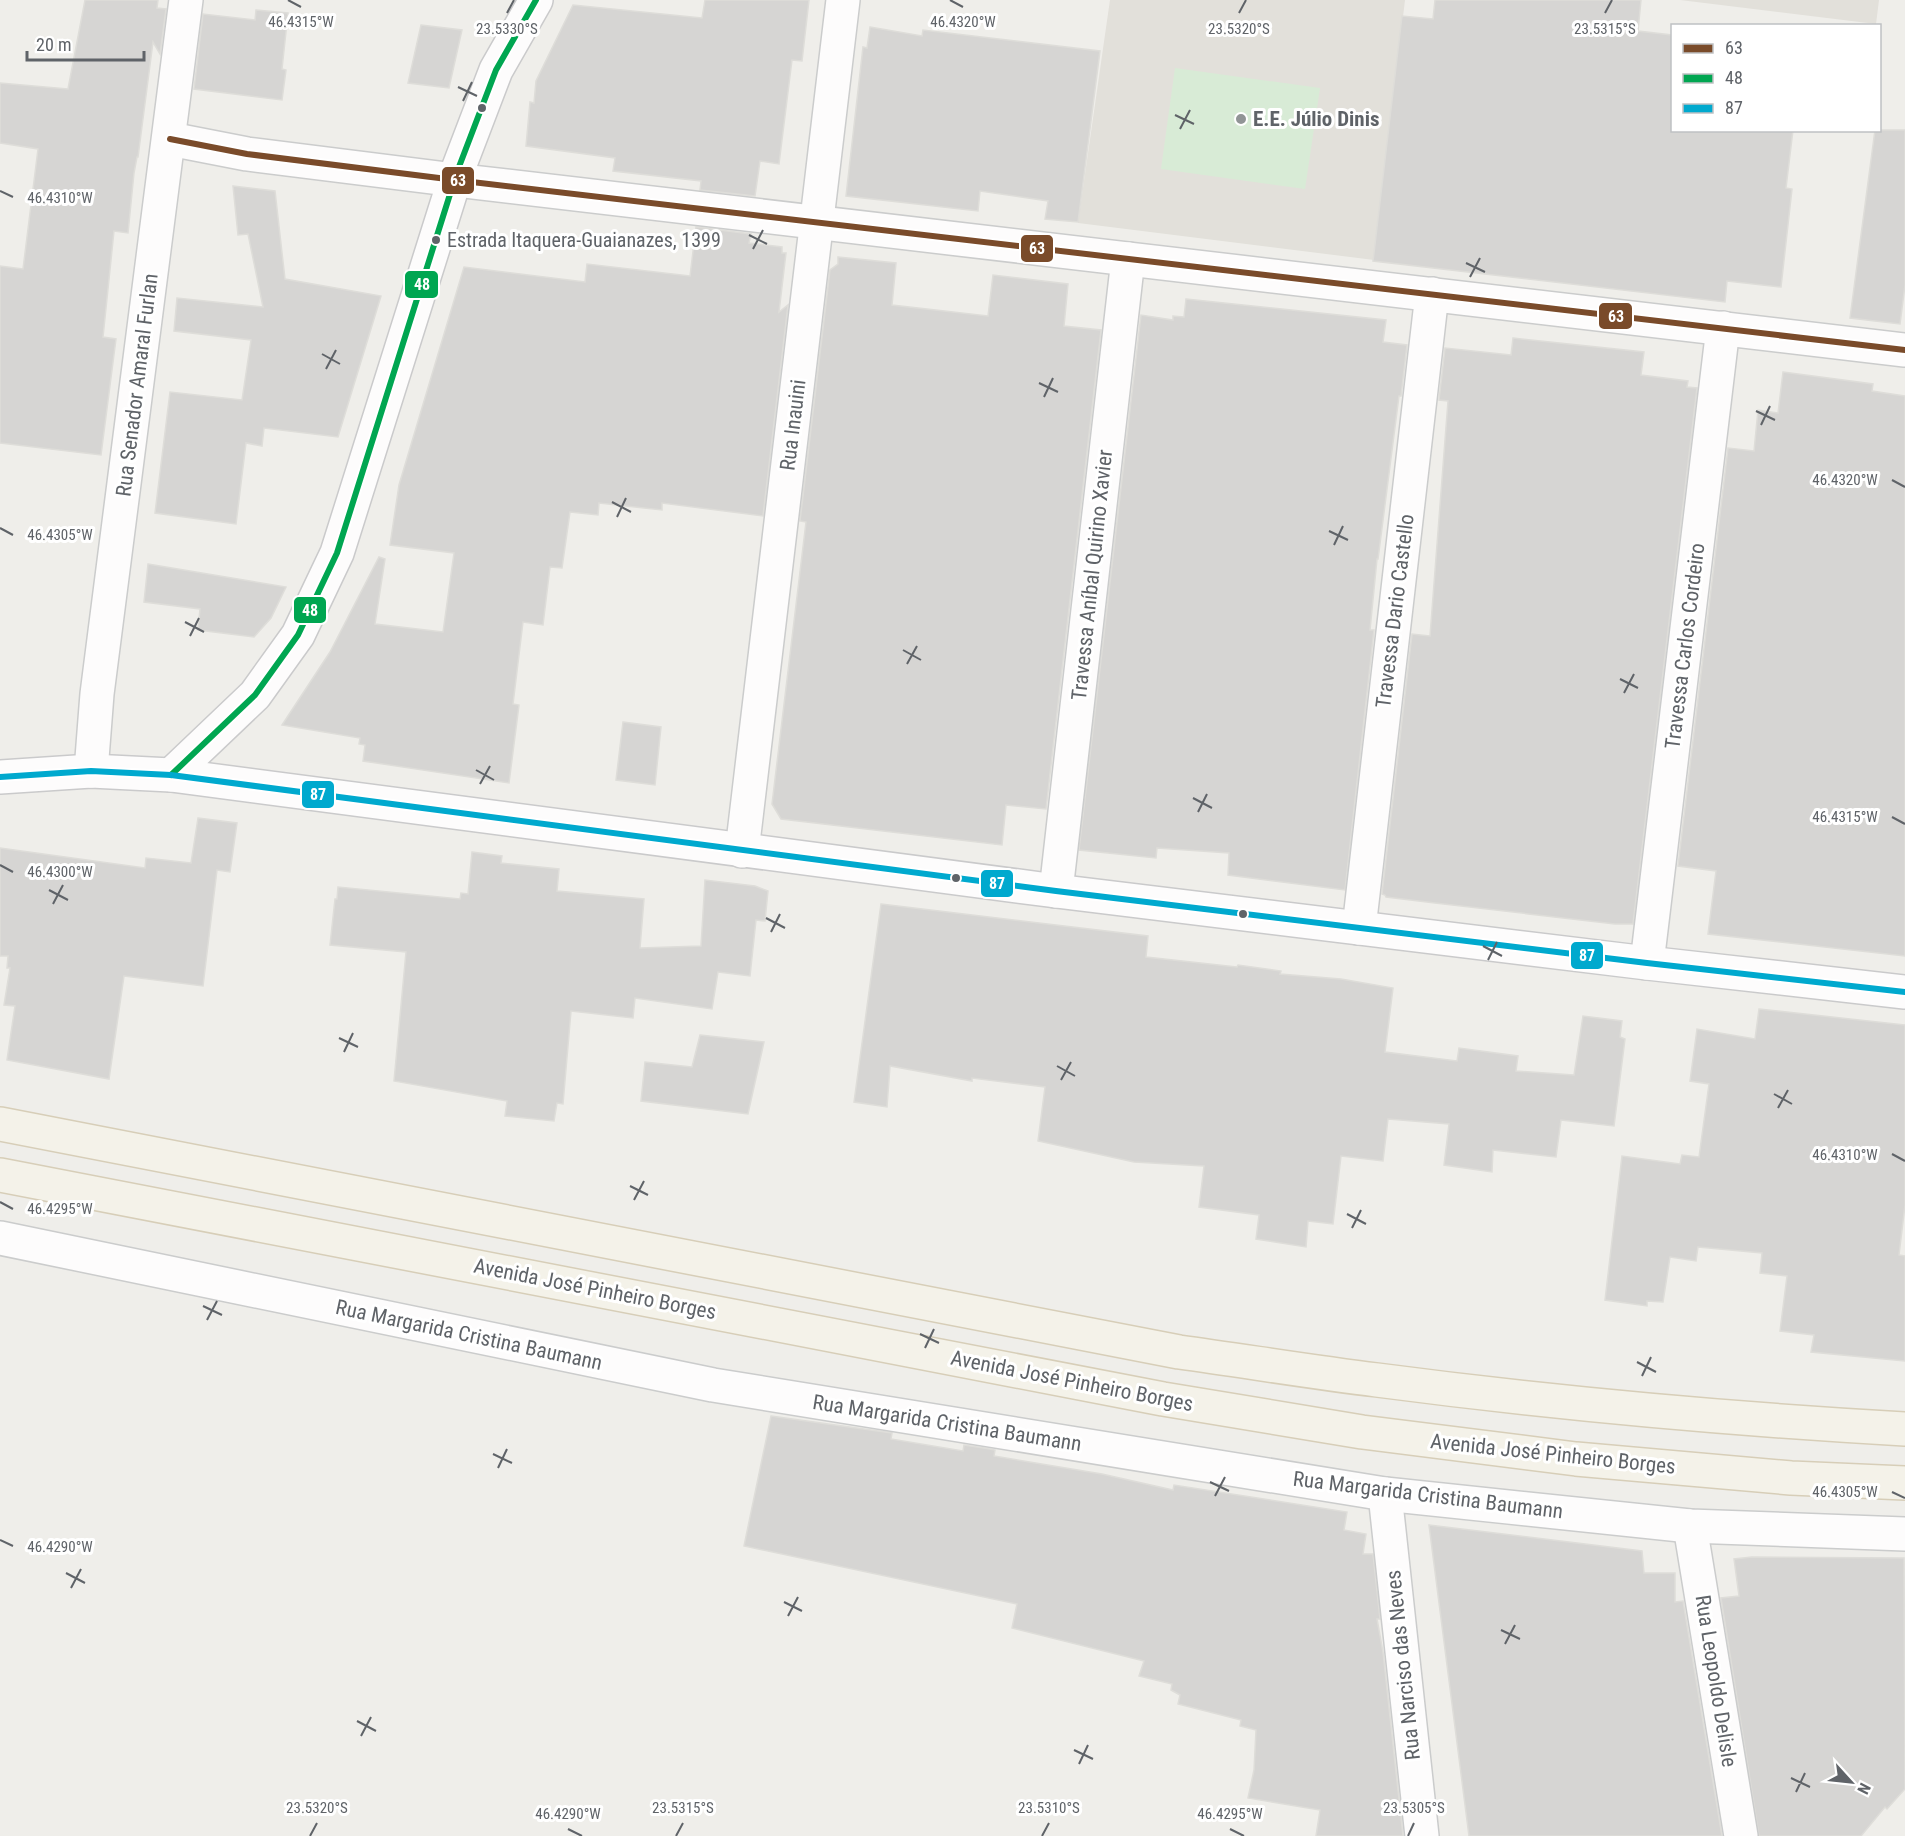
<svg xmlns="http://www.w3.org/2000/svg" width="1905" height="1836" viewBox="0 0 1905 1836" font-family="'Roboto Condensed',sans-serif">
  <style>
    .education { fill: #e2e0da }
    .green { fill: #d8ebd6 }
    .building { fill: #d6d5d3; stroke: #deddd9; stroke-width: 1.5 }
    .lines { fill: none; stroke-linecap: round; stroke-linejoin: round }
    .street-casing { stroke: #cbcccc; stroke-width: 36 }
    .secondary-casing { stroke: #cacacb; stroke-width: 36 }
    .primary-casing { stroke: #d7ceb8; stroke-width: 36 }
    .street { stroke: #fdfcfc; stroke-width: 33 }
    .secondary { stroke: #fdfcfc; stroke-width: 33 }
    .primary { stroke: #f4f2e9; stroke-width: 33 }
    .bus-1-casing { stroke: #fff; stroke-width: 10 }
    .bus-2-casing { stroke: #fff; stroke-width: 10 }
    .bus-3-casing { stroke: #fff; stroke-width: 10 }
    .bus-1 { stroke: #7a4b2a; stroke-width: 6 }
    .bus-2 { stroke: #00a651; stroke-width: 6 }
    .bus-3 { stroke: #00a9ce; stroke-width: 6 }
    .ticks { fill: none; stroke: #5f6368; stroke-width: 2 }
    .bus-dot { fill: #5f6368; stroke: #fff; stroke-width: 2 }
    .poi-dot { fill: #919496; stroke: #fff; stroke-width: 2 }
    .labels { text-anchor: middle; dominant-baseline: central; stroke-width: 6; stroke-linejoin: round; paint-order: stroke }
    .bus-label { font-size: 20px; fill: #5f6368; stroke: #fff; text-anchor: start }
    .poi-label { font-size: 21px; font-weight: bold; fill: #5f6368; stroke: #fff; text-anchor: start }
    .street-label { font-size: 21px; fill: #5f6368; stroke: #fff }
    .ticks-label { font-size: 15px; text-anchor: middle; fill: #5f6368; stroke: #fff; stroke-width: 6; stroke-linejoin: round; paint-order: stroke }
    .line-badge { stroke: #fff; stroke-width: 2 }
    .badge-label { font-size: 16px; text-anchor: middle; font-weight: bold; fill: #fff }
  </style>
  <rect width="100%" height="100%" fill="#efeeea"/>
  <!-- education -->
  <g class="education">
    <path d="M1110,0H1405L1374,260L1078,223Z"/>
    <path d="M1680,0H1879L1876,24Z"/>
  </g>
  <!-- green -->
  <path class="green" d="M1175,68L1320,88L1305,189L1161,169Z"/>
  <!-- building -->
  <g class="building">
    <path d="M85,0H158L157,8L166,9L160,54L153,42L138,157H137L134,173L128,233L114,231L103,337L116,339L101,455L0,443V266L23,269L38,149L0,143V83L68,89Z"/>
    <path d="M705,0H809L802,61L792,60L779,164L760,161L755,196L700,190L701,181L613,171L615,158L526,146L530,102L534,103L536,81L573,5L702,18Z"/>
    <path d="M1435,0H1641L1638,31L1672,35V130H1793L1786,188L1792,189L1781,287L1727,281L1725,302L1373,261L1402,16L1433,19Z"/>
    <path d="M256,10L288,13L282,69L286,70L282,100L194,89L203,14L255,20Z"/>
    <path d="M421,25L462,30L449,88L408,83Z"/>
    <path d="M870,27L922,36L923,30L1100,51L1078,222L1045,219L1048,201L980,191L978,211L846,196L863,47L867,48Z"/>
    <path d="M1875,130H1905V285L1900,324L1850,318Z"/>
    <path d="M233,186L275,191L285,279L381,296L338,437L264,428L262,446L246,443L236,524L155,513L170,392L242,400L251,340L174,331L177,298L263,307L248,234L238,235Z"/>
    <path d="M696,227L751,234L749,243L782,247V253H786L779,312L788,305L763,516L662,503V510L599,503L598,515L570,512L562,568L550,567L543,625L523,622L513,704L519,705L509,783L363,761L365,745L359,744L360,738L282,725L330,652L379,557L385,559L375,624L443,632L454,553L390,545L399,485L464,267L585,282L587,264L690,276Z"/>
    <path d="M838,257L896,263L892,305L988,316L993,275L1068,284L1064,326L1101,330L1046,809L1006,805L1002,845L781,819L772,804L806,522L800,521L830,270L838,264Z"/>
    <path d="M1186,299L1386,320L1383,342L1407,345L1401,396H1399L1378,559H1377L1370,630H1374L1345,890L1228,875L1229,853L1157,848L1156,858L1079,850L1141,315L1173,320V316L1184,317Z"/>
    <path d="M1513,338L1644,352L1641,375L1688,381L1687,387L1697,388L1633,924H1615L1435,903L1386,897L1385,895L1382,894L1412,634L1430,636L1448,401L1439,400L1445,348L1511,355Z"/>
    <path d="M1783,372L1873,384L1872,391L1905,396V956L1708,934L1716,871L1678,866L1728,448L1754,451L1758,410L1778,413Z"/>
    <path d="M148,564L286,587L271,618L254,637L198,630L200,609L144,602Z"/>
    <path d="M623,722L661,727L655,785L616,780Z"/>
    <path d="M198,818L237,823L230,872L217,870L203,986L124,976L109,1079L7,1060L15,1006L4,1005L10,968H7L8,956H0V848L145,868L146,858L191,863Z"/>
    <path d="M472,852L502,856L501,863L559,869L557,891L644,899L640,948L701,946L705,880L755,886L768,891L765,921L756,920L750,976L718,972L712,1009L635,998L633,1018L571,1011L563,1104L557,1103L554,1121L505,1116L507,1101L394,1081L406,952L330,945L335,899H337L338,887L460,899L461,893L468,894Z"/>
    <path d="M881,904L1148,936L1146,957L1237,967L1238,965L1281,971L1280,974L1341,979L1393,988L1385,1052L1457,1061L1459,1048L1518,1056L1516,1071L1574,1075L1583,1016L1622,1021L1620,1037L1625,1039L1614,1126L1561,1120L1556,1157L1493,1150L1492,1172L1444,1165L1449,1124L1388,1119L1383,1161L1341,1156L1333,1224L1308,1221L1306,1247L1256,1239L1259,1215L1199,1207L1204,1166L1134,1162L1038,1141L1045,1087L972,1078V1081L890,1066L887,1107L854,1102Z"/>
    <path d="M1759,1009L1905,1025V1205L1899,1255L1905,1256V1361L1811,1352L1814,1335L1780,1331L1787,1276L1760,1273L1762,1253L1698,1247L1696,1261L1670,1257L1663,1302L1647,1301V1306L1605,1300L1622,1156L1680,1164L1682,1155L1699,1157L1709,1084L1690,1081L1697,1029L1755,1039Z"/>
    <path d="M700,1035L764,1042L748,1114L641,1101L645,1062L692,1067Z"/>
    <path d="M771,1416L892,1433L891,1439L963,1451L964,1445L984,1448L995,1450L994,1456L1102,1474L1173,1490L1174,1485L1347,1512L1344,1530L1366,1534L1363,1554H1373L1380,1619H1377L1383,1652L1403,1836H1316L1320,1810L1248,1798L1254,1770L1256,1730L1240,1726L1241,1720L1178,1704L1180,1695L1171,1690L1172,1684L1139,1676L1144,1661L1012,1628L1017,1604L744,1546Z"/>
    <path d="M1429,1525L1642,1551L1644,1573H1675V1602L1683,1601L1722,1836H1469Z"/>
    <path d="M1752,1557L1904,1558L1905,1789L1887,1809L1885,1807L1861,1836H1759L1721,1598L1739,1596L1734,1559Z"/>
  </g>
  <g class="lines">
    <defs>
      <g id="street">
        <path d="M170,139L247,154L455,180L1905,350"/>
        <path d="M91,771L97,694L186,0"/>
        <path d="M742,851L843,0"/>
        <path d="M1056,891L1128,259"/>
        <path d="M1359,928L1432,294"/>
        <path d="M1647,963L1723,328"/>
        <path d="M0,1238L713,1385L1385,1494L1690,1526L1905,1534"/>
        <path d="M1385,1494L1422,1836"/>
        <path d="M1690,1526L1741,1836"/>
      </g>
      <g id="secondary">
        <path d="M171,775L255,695L298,635L337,553L457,172L496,70L536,0"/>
        <path d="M0,777L91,771L171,775L1056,891L1647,963L1905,992"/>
      </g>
      <g id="primary">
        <path d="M0,1124L1179,1352C1245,1361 1311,1372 1377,1380C1552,1403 1728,1419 1905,1429"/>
        <path d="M0,1175L1163,1399L1362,1432L1576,1459L1791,1478L1905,1483"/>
      </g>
    </defs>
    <!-- street casing -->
    <use href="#street" class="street-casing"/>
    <!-- secondary casing -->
    <use href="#secondary" class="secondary-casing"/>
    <!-- primary casing -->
    <use href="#primary" class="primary-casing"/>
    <!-- street -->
    <use href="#street" class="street"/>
    <!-- secondary -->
    <use href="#secondary" class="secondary"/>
    <!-- primary -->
    <use href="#primary" class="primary"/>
    <defs>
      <path id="bus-1" d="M170,139L247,154L455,180L1905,350"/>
      <path id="bus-2" d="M171,775L255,695L298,635L337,553L457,172L496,70L536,0"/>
      <path id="bus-3" d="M0,777L91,771L171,775L1056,891L1647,963L1905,992"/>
    </defs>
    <!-- bus-1 casing -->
    <use href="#bus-1" class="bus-1-casing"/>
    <!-- bus-2 casing -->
    <use href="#bus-2" class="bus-2-casing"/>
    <!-- bus-3 casing -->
    <use href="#bus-3" class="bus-3-casing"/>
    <!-- bus-1 -->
    <use href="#bus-1" class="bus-1"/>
    <!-- bus-2 -->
    <use href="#bus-2" class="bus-2"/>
    <!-- bus-3 -->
    <use href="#bus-3" class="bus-3"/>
  </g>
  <!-- ticks -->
  <path class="ticks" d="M288,0L301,7M950,0L963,7M507,13L514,0M1239,13L1246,0M1605,13L1612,0M458,87L477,96M463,101L472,82M1175,115L1194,124M1180,129L1190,110M0,191L13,197M749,235L767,244M753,249L763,230M1466,263L1485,272M1470,277L1480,258M322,354L340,364M326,369L336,350M1039,383L1058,392M1044,397L1053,378M1756,411L1775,420M1761,425L1770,406M1892,480L1905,487M612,502L631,512M617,517L626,498M0,528L13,535M1329,531L1348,540M1334,545L1343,526M185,622L204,632M190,636L199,618M903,650L921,660M907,664L917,646M1620,679L1638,688M1624,693L1634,674M476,770L494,780M480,784L490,766M1193,798L1212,808M1198,812L1207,794M1892,817L1905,824M0,865L13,872M49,890L68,900M53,904L63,885M766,918L785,928M771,932L780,914M1483,946L1502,956M1488,960L1497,942M339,1038L358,1047M344,1052L353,1033M1057,1066L1075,1076M1061,1080L1071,1062M1774,1094L1792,1104M1778,1108L1788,1090M1892,1154L1905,1161M630,1186L648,1195M634,1200L644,1181M0,1202L13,1209M1347,1214L1366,1224M1352,1228L1361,1210M203,1306L222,1315M207,1320L217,1301M920,1334L939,1343M925,1348L934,1329M1637,1362L1656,1372M1642,1376L1651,1357M493,1454L512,1463M498,1468L507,1449M1210,1482L1229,1491M1892,1492L1905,1498M1215,1496L1225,1477M0,1540L13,1546M66,1573L85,1583M71,1588L81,1569M784,1602L802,1611M788,1616L798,1597M1501,1630L1520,1639M1505,1644L1515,1625M357,1721L376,1731M361,1736L371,1717M1074,1750L1093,1759M1079,1764L1088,1745M1791,1778L1810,1787M1796,1792L1805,1773M568,1829L582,1836M1230,1829L1244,1836M310,1836L317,1823M676,1836L683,1823M1042,1836L1049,1823M1408,1836L1414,1823"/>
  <!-- markers -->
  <g class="bus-dot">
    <circle cx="482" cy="108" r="5"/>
    <circle cx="436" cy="240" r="5"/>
    <circle cx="956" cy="878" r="5"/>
    <circle cx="1243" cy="914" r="5"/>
  </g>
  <circle class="poi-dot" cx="1241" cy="119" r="6"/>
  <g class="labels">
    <!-- bus labels -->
    <g class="bus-label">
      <text x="447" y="240">Estrada Itaquera-Guaianazes, 1399</text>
    </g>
    <!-- poi labels -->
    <g class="poi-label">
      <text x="1253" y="119">E.E. Júlio Dinis</text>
    </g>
    <!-- street labels -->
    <g class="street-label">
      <text transform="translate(137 385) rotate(-83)">Rua Senador Amaral Furlan</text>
      <text transform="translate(793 425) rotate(-83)">Rua Inauini</text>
      <text transform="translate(1092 575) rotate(-84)">Travessa Aníbal Quirino Xavier</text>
      <text transform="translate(1395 611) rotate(-83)">Travessa Dario Castello</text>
      <text transform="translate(1685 646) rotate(-83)">Travessa Carlos Cordeiro</text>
      <text transform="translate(595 1289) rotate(11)">Avenida José Pinheiro Borges</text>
      <text transform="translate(469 1335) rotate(12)">Rua Margarida Cristina Baumann</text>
      <text transform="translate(1072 1381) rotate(11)">Avenida José Pinheiro Borges</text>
      <text transform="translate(947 1423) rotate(9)">Rua Margarida Cristina Baumann</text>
      <text transform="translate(1553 1454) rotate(6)">Avenida José Pinheiro Borges</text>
      <text transform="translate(1428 1495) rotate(7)">Rua Margarida Cristina Baumann</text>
      <text transform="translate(1403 1665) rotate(-96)">Rua Narciso das Neves</text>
      <text transform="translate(1716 1681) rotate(81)">Rua Leopoldo Delisle</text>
    </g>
  </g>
  <g class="ticks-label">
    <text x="301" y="27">46.4315°W</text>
    <text x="963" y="27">46.4320°W</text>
    <text x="507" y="34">23.5330°S</text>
    <text x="1239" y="34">23.5320°S</text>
    <text x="1605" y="34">23.5315°S</text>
    <text x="60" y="203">46.4310°W</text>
    <text x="1845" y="485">46.4320°W</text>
    <text x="60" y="540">46.4305°W</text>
    <text x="1845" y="822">46.4315°W</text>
    <text x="60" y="877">46.4300°W</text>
    <text x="1845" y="1160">46.4310°W</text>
    <text x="60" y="1214">46.4295°W</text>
    <text x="1845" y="1497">46.4305°W</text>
    <text x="60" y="1552">46.4290°W</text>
    <text x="317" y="1813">23.5320°S</text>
    <text x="683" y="1813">23.5315°S</text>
    <text x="1049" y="1813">23.5310°S</text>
    <text x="1414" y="1813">23.5305°S</text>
    <text x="568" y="1819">46.4290°W</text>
    <text x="1230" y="1819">46.4295°W</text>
  </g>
  <g class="line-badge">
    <rect x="441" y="166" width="34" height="29" rx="6" fill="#7a4b2a"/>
    <rect x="1020" y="234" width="34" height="29" rx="6" fill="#7a4b2a"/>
    <rect x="404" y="270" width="35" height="29" rx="6" fill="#00a651"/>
    <rect x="1598" y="302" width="35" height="28" rx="6" fill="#7a4b2a"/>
    <rect x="293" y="596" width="34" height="28" rx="6" fill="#00a651"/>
    <rect x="301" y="780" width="34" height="29" rx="6" fill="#00a9ce"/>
    <rect x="980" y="869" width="34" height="29" rx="6" fill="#00a9ce"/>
    <rect x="1570" y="941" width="34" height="29" rx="6" fill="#00a9ce"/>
  </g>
  <g class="badge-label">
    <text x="458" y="186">63</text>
    <text x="1037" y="254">63</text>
    <text x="422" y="290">48</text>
    <text x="1616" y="322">63</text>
    <text x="310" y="616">48</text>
    <text x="318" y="800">87</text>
    <text x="997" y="889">87</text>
    <text x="1587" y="961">87</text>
  </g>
  <!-- legend -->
  <rect x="1671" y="24" width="210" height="108" fill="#ffffff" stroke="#bfc1c3" stroke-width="1.5"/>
  <rect x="1683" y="44" width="30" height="9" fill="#7a4b2a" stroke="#bfc1c3" stroke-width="1.5"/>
  <text x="1725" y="54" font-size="18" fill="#5f6368">63</text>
  <rect x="1683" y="74" width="30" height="9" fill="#00a651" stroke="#bfc1c3" stroke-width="1.5"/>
  <text x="1725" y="84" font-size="18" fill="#5f6368">48</text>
  <rect x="1683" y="104" width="30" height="9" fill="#00a9ce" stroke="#bfc1c3" stroke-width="1.5"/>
  <text x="1725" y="114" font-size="18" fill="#5f6368">87</text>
  <!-- north arrow -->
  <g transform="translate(1851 1782) rotate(117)" stroke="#ffffff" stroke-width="4.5" paint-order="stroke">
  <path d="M0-4.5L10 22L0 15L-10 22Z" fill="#5f6368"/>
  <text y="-9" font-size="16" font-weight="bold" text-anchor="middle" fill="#5f6368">N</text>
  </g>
  <!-- scale -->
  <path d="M27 51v9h117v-9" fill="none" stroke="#5f6368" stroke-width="3"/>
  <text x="36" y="51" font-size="18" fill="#5f6368" stroke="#ffffff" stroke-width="4.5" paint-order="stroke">20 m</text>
</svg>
